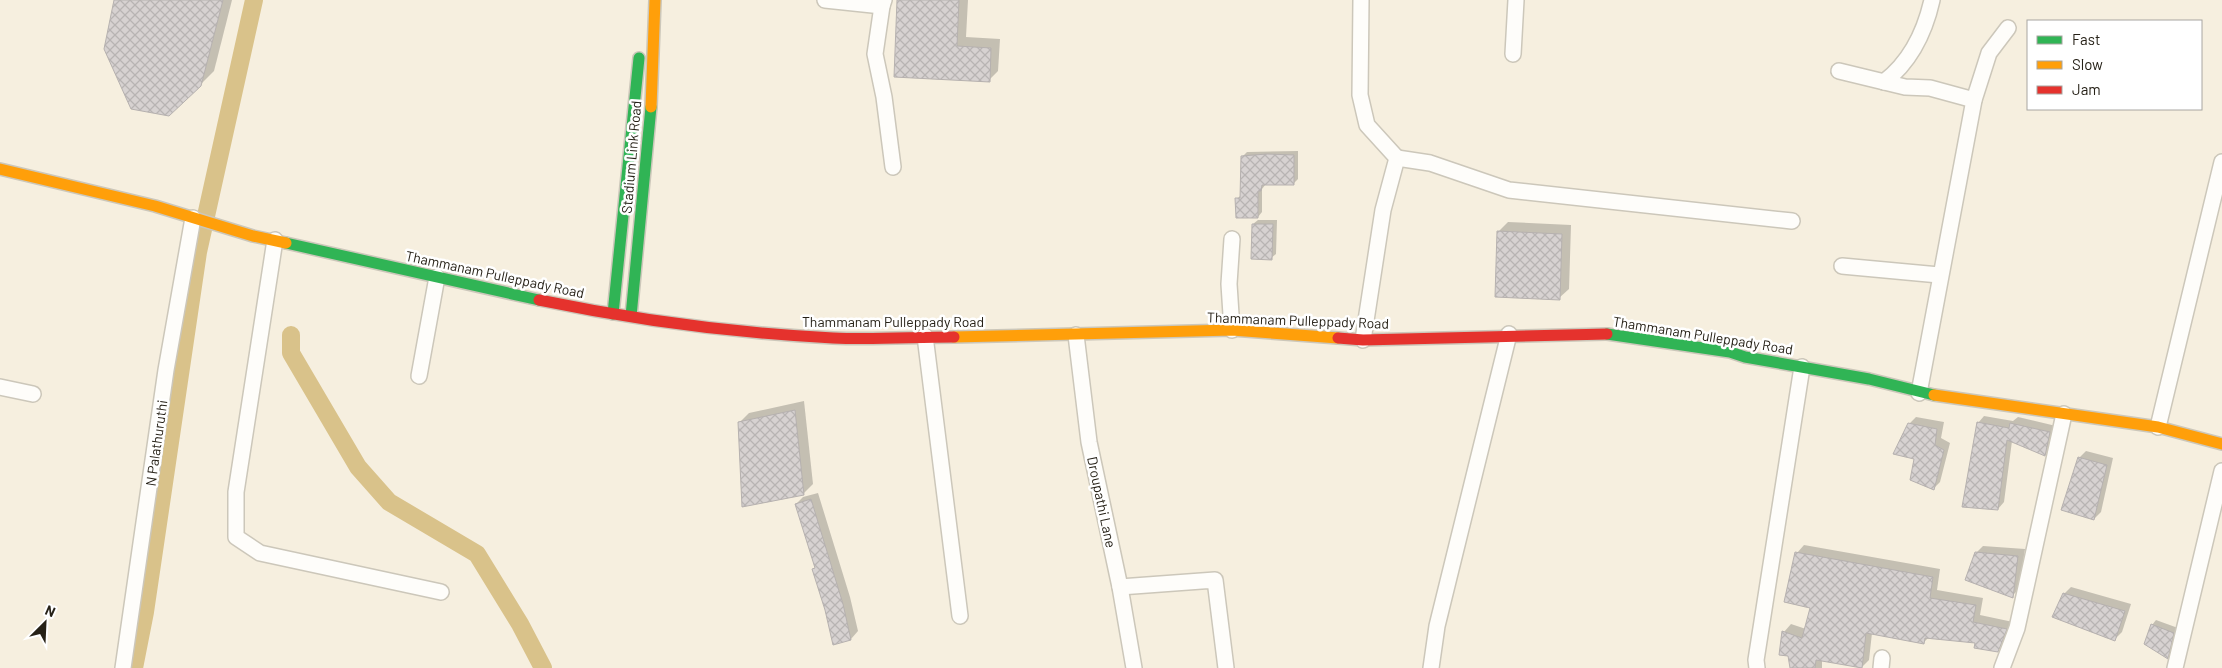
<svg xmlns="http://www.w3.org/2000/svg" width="2222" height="668" viewBox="0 0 2222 668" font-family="Barlow,sans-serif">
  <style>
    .shadow { fill: #0003 }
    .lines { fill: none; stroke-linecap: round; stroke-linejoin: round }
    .canal { stroke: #d9c28a; stroke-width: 18 }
    .building { fill: url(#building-cross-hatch); stroke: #b6b1af }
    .street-casing { stroke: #ccc7ba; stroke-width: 18 }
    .fast-casing { stroke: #ccc7ba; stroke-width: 14 }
    .slow-casing { stroke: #ccc7ba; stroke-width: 14 }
    .jam-casing { stroke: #ccc7ba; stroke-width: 14 }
    .street { stroke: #fefdfa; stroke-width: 15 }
    .fast { stroke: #30b455; stroke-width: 11 }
    .slow { stroke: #ff9f0a; stroke-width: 11 }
    .jam { stroke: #e5322d; stroke-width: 11 }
    .labels { text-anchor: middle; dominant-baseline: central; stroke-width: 5; stroke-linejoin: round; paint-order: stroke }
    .street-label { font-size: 14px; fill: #262117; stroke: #fff }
  </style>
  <defs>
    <pattern id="building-cross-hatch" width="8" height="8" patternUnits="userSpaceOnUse" patternTransform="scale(1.25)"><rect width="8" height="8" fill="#d7d2d1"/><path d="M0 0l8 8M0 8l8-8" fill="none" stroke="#b8b4b3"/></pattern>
  </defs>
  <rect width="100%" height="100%" fill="#f6efdf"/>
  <!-- shadow -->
  <g class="shadow">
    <path d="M116,0H232L214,71L200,85Z"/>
    <path d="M898,0H968L966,37L1000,39L998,71L989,80Z"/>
    <path d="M1298,151V179L1293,184H1266L1262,189V212L1258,217L1237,199L1242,194L1243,156L1247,152Z"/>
    <path d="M1258,220H1277L1276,254L1271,258L1253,224Z"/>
    <path d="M1508,222L1571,225L1569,289L1559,298L1498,232Z"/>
    <path d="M804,401L813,484L803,494L740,422L749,413Z"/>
    <path d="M1984,416L2013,421L2018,417L2056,426L2051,448L2045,455L2012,441L2004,502L1998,509L1978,423Z"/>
    <path d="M1916,417L1944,422L1941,438L1950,443L1940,482L1933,489L1916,458L1909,424Z"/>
    <path d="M2086,451L2113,458L2101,512L2094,519L2079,458Z"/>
    <path d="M818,493L850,597L858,631L851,639L827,609L813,569L816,567L796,504L803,497Z"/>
    <path d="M1804,545L1940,569L1937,590L1983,598L1980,615L2013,622L2005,642L1998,650L1977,642L1929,637L1924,642L1872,633L1869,660L1861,668L1822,660V668H1791L1784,632L1791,624L1806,629L1812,607L1797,553Z"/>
    <path d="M1983,546L2025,549L2019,589L2012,596L1976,553Z"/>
    <path d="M2071,587L2131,604L2122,632L2115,639L2064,594Z"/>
    <path d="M2156,620L2178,628L2172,653L2167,657L2152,625Z"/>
  </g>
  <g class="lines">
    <!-- canal -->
    <g class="canal">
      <path d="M291,335V353L358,467L389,502L477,554L520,624L543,668"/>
      <path d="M134,668L145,612L198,252L254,0"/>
    </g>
  </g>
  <!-- building -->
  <g class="building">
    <path d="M114,0H223L201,86L169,116L131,109L104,49Z"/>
    <path d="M897,0H959L957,46L991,48L990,82L894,77Z"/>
    <path d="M1267,154L1294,155V185H1262L1261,191H1258V218H1236L1235,198H1240L1241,156Z"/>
    <path d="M1252,224H1273L1272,260L1251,259Z"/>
    <path d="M1497,231L1562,234L1560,300L1495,297Z"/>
    <path d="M795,410L804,495L742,507L738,422Z"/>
    <path d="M1977,422L2009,428L2010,423L2050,432L2045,456L2007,440L1998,510L1962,507Z"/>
    <path d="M1908,423L1937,429L1935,445L1944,450L1934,490L1910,480L1914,459L1893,454Z"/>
    <path d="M2078,457L2107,465L2094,520L2061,510Z"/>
    <path d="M811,499L843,604L851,640L833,645L825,610L812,569L815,568L795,504Z"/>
    <path d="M1795,552L1933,577L1930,598L1976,605L1973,622L2007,629L1998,652L1974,648L1975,643L1925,638L1924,644L1866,633L1862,668L1816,660L1815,668H1790L1788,656L1779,655L1782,631L1802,638L1810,608L1784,602Z"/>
    <path d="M1975,552L2018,556L2013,598L1965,580Z"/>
    <path d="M2063,593L2125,611L2115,641L2052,617Z"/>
    <path d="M2151,624L2174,633L2168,659L2144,644Z"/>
  </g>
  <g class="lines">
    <defs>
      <g id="street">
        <path d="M825,0L882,6L884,0"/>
        <path d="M1361,0L1360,95L1367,125L1397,158L1383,210L1363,340"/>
        <path d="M882,6L875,54L884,97L893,167"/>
        <path d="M1513,54L1516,0"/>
        <path d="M1839,71L1905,87L1930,88L1974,100"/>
        <path d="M1884,82C1910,62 1925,31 1932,0"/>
        <path d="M1397,158L1430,163L1509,190L1792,221"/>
        <path d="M275,240L236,492V537L260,553L441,592"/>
        <path d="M1842,266L1939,275"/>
        <path d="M1232,330L1229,284L1232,239"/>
        <path d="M1076,335L1089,442L1120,587L1134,668"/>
        <path d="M925,336L960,616"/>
        <path d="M419,376L437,277"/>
        <path d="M0,387L33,394"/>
        <path d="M1919,393L1974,100L1989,53L2008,28"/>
        <path d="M2158,427L2222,162"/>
        <path d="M1120,587L1215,580L1226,668"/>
        <path d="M123,668L166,370L193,218"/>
        <path d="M1431,668L1437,626L1509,334"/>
        <path d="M1757,668L1756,660L1802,367"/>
        <path d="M1881,668L1882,658"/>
        <path d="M2002,668L2017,628L2064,414"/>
        <path d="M2175,668L2222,471"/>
      </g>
      <g id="fast">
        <path d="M286,243L539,300"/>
        <path d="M613,314L639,58"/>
        <path d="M631,316L651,107"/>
        <path d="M1607,334L1730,352L1745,357L1869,379L1934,395"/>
      </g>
      <g id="slow">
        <path d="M651,107L655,0"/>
        <path d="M0,169L155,206L253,236L286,243"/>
        <path d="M954,337L1232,330L1338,338"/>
        <path d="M1934,395L2158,427L2222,444"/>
      </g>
      <g id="jam">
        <path d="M539,300C635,320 734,333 833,338C873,340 914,337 954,337"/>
        <path d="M1338,338L1363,340L1607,334"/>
      </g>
    </defs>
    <!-- street casing -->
    <use href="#street" class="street-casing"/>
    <!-- fast casing -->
    <use href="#fast" class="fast-casing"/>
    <!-- slow casing -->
    <use href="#slow" class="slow-casing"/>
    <!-- jam casing -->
    <use href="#jam" class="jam-casing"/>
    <!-- street -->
    <use href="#street" class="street"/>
    <!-- fast -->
    <use href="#fast" class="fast"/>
    <!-- slow -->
    <use href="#slow" class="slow"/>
    <!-- jam -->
    <use href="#jam" class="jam"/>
  </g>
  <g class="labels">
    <!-- street labels -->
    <g class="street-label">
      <text transform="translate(631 157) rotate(-85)">Stadium Link Road</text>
      <text transform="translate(495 274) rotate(12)">Thammanam Pulleppady Road</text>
      <text transform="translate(1298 320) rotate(2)">Thammanam Pulleppady Road</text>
      <text x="893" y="321">Thammanam Pulleppady Road</text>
      <text transform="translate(1703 335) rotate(9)">Thammanam Pulleppady Road</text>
      <text transform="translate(156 443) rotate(-82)">N Palathuruthi</text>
      <text transform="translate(1102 502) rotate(78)">Droupathi Lane</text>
    </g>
  </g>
  <!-- legend -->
  <rect x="2027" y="20" width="175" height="90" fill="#ffffff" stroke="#a8a6a2"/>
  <rect x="2037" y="36" width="25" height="8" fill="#30b455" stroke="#a8a6a2"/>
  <text x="2072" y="45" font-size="15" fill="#262117">Fast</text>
  <rect x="2037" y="61" width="25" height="8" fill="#ff9f0a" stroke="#a8a6a2"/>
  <text x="2072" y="70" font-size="15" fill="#262117">Slow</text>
  <rect x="2037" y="86" width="25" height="8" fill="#e5322d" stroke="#a8a6a2"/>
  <text x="2072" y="95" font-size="15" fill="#262117">Jam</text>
  <!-- north arrow -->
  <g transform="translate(45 623) rotate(24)" stroke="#ffffff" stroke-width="4" paint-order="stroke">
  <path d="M0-4L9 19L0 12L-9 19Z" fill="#262117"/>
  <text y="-8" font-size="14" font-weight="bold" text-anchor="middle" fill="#262117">N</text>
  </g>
</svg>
